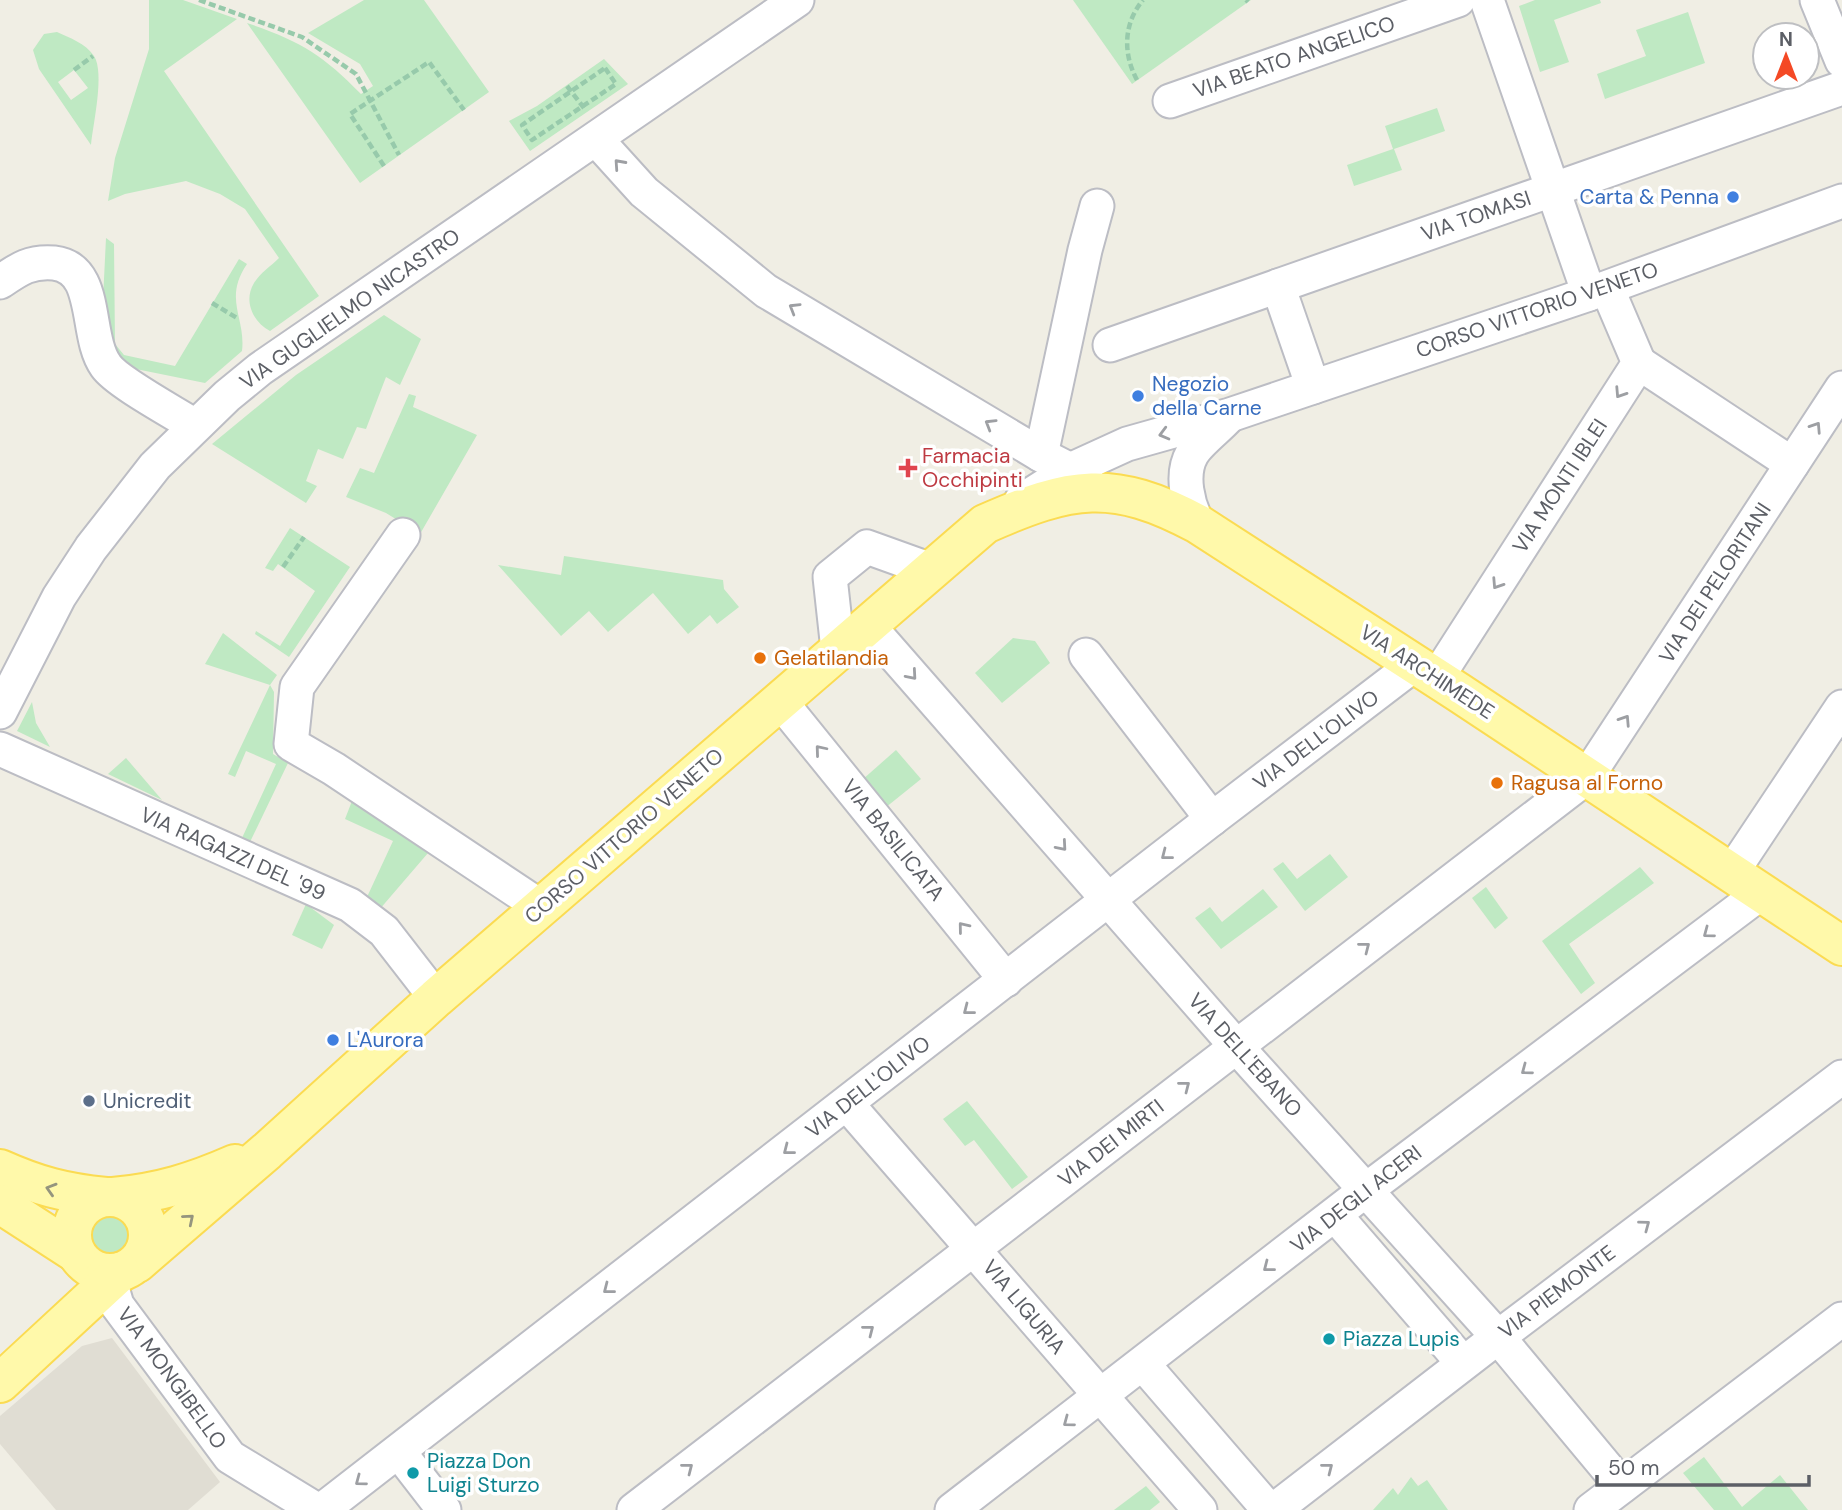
<svg xmlns="http://www.w3.org/2000/svg" width="1842" height="1510" viewBox="0 0 1842 1510" font-family="'DM Sans',sans-serif">
  <style>
    .education { fill: #e0ddd3 }
    .green { fill: #bfe9c3; fill-rule: evenodd }
    .lines { fill: none; stroke-linecap: round; stroke-linejoin: round }
    .minor-casing { stroke: #bcbdc4; stroke-width: 37 }
    .major-casing { stroke: #fbdb52; stroke-width: 42 }
    .path { stroke: #97caab; stroke-width: 4.5; stroke-dasharray: 7 3.5; stroke-linecap: butt }
    .minor { stroke: #fff; stroke-width: 33 }
    .major { stroke: #fff9aa; stroke-width: 38 }
    .oneway { stroke: #9d9fa3 }
    .oneway2 { stroke: #95957e }
    .shop-dot { fill: #3f7fe0; stroke: #fff; stroke-width: 2.5 }
    .health-dot { fill: #e0444e; stroke: #fff; stroke-width: 2.5 }
    .food-dot { fill: #e8710a; stroke: #fff; stroke-width: 2.5 }
    .service-dot { fill: #5c6f8a; stroke: #fff; stroke-width: 2.5 }
    .culture-dot { fill: #0f9aa8; stroke: #fff; stroke-width: 2.5 }
    .labels { text-anchor: middle; dominant-baseline: central; stroke-width: 7; stroke-linejoin: round; paint-order: stroke }
    .street-label { font-size: 21px; fill: #5c5f66; stroke: #fff }
    .shop-label { font-size: 21px; fill: #366cbe; stroke: #fff; text-anchor: start }
    .health-label { font-size: 21px; fill: #be3a42; stroke: #fff; text-anchor: start }
    .food-label { font-size: 21px; fill: #c56008; stroke: #fff; text-anchor: start }
    .service-label { font-size: 21px; fill: #4e5e75; stroke: #fff; text-anchor: start }
    .culture-label { font-size: 21px; fill: #0d838f; stroke: #fff; text-anchor: start }
  </style>
  <rect width="100%" height="100%" fill="#f0eee4"/>
  <!-- education -->
  <path class="education" d="M112,1338L220,1482L188,1510H56L0,1444V1416L82,1346Z"/>
  <!-- green -->
  <g class="green">
    <path d="M149,0H183L237,19L164,71L319,296L270,331C253,322 243,301 254,283C260,273 271,266 279,258L245,209L220,194L186,181L125,194L108,201L115,158L149,49Z"/>
    <path d="M364,0H424L489,92L360,183L247,23C300,41 322,54 361,94L373,86L360,64L308,33Z"/>
    <path d="M1073,0H1251L1132,84Z"/>
    <path d="M1535,0H1600L1601,3L1554,20L1569,62L1540,72L1519,6Z"/>
    <path d="M1688,12L1705,63L1605,99L1597,74L1646,56L1636,30Z"/>
    <path d="M57,32C70,38 85,43 94,56C105,73 93,124 91,145L39,69L33,50L44,34ZM74,70L88,88L71,100L58,82Z"/>
    <path d="M604,59L628,84L530,151L509,121L537,106Z"/>
    <path d="M1437,108L1445,131L1394,149L1402,170L1354,186L1347,165L1393,149L1385,126Z"/>
    <path d="M106,238L114,244L115,344L124,355L175,366L239,259L247,264C223,299 246,318 242,351L205,383L121,366L102,320Z"/>
    <path d="M384,315L421,339L400,385L386,377L366,429L357,427L343,459L318,449L306,481L317,486L306,503L212,444L296,375Z"/>
    <path d="M409,394L416,396L413,407L477,435L420,534L386,513L346,497L360,468L374,473Z"/>
    <path d="M290,528L350,567L289,657L255,634L256,631L280,646L315,591L278,564L273,571L265,568Z"/>
    <path d="M564,556L723,580L724,589L739,607L717,624L710,615L688,634L653,593L608,632L589,611L561,636L498,565L561,575Z"/>
    <path d="M223,633L277,675L270,685L274,692L273,754L288,763L250,842L242,838L276,764L246,751L235,777L228,774L270,685L205,664Z"/>
    <path d="M1013,638L1035,641L1050,663L1002,703L975,673Z"/>
    <path d="M32,702L36,723L50,747L17,731Z"/>
    <path d="M896,750L921,779L885,808L862,780Z"/>
    <path d="M126,758L162,800L108,774Z"/>
    <path d="M352,801L428,853L379,910L367,897L393,841L345,819Z"/>
    <path d="M1330,854L1348,877L1305,911L1273,869L1283,862L1297,879Z"/>
    <path d="M1640,867L1654,883L1569,944L1595,983L1581,994L1542,941Z"/>
    <path d="M1486,887L1508,918L1495,929L1472,898Z"/>
    <path d="M1263,889L1278,907L1221,949L1195,918L1210,907L1222,922Z"/>
    <path d="M306,904L334,925L322,949L292,935Z"/>
    <path d="M967,1101L1028,1177L1012,1189L974,1140L965,1146L943,1119Z"/>
    <circle cx="109" cy="1235" r="19"/>
    <path d="M1704,1457L1742,1507L1780,1475L1808,1510H1714L1683,1473Z"/>
    <path d="M1411,1477L1418,1486L1427,1480L1448,1510H1373L1393,1488L1398,1495Z"/>
    <path d="M1146,1486L1160,1502L1150,1510H1114Z"/>
  </g>
  <g class="lines">
    <defs>
      <g id="minor">
        <path d="M1487,0L1589,294"/>
        <path d="M1817,0L1842,61"/>
        <path d="M1170,101L1458,0"/>
        <path d="M596,139L644,192L766,291L1041,455L1086,478"/>
        <path d="M0,282C19,269 30,261 54,263C100,268 84,336 106,366C117,382 175,413 195,426"/>
        <path d="M1278,286L1313,387"/>
        <path d="M1110,345L1842,88"/>
        <path d="M1639,363L1792,464"/>
        <path d="M1041,455L1085,250L1097,206"/>
        <path d="M1021,501L1070,470L1127,444L1230,415L1589,294L1842,201"/>
        <path d="M1198,524C1188,505 1180,475 1192,454C1198,443 1218,428 1227,418"/>
        <path d="M403,535L297,687L291,744L334,769L541,907"/>
        <path d="M867,624L1236,1046L1498,1337L1622,1486"/>
        <path d="M838,650L830,577L867,547L931,570"/>
        <path d="M1086,655L1212,819"/>
        <path d="M1436,679L1639,363L1607,288"/>
        <path d="M780,701L1006,980"/>
        <path d="M0,712L59,597L91,548L155,466L227,396L260,369L797,0"/>
        <path d="M0,749L350,905L384,931L436,998"/>
        <path d="M1732,872L1842,707"/>
        <path d="M847,1104L1200,1510"/>
        <path d="M1335,1215L1463,1363"/>
        <path d="M110,1281L117,1305L230,1457L317,1510"/>
        <path d="M1143,1364L1269,1510"/>
        <path d="M399,1452L444,1510"/>
        <path d="M322,1510L1212,819L1415,664"/>
        <path d="M634,1510L1587,777L1842,388"/>
        <path d="M952,1510L1366,1190L1762,892"/>
        <path d="M1274,1510L1498,1337L1842,1077"/>
        <path d="M1591,1510L1842,1319"/>
      </g>
      <g id="major">
        <path d="M0,1169C38,1186 65,1193 106,1197"/>
        <path d="M113,1197C159,1193 194,1182 235,1164"/>
        <circle cx="110" cy="1235" r="38"/>
        <path d="M0,1204L76,1253"/>
        <path d="M137,1263L267,1151L436,998L985,524C1071,486 1112,478 1198,524L1458,692L1842,946"/>
        <path d="M0,1383L120,1272"/>
      </g>
    </defs>
    <!-- minor casing -->
    <use href="#minor" class="minor-casing"/>
    <!-- major casing -->
    <use href="#major" class="major-casing"/>
    <!-- path -->
    <g class="path">
      <path d="M199,0L302,37L356,74L399,155"/>
      <path d="M1246,0L1248,2"/>
      <path d="M605,68L616,84L532,140L522,125Z"/>
      <path d="M74,70L93,56"/>
      <path d="M1137,80C1123,54 1123,24 1143,0"/>
      <path d="M567,86L584,108"/>
      <path d="M384,166L350,114L429,62L464,110"/>
      <path d="M212,303L237,318"/>
      <path d="M283,567L304,537"/>
    </g>
    <!-- minor -->
    <use href="#minor" class="minor"/>
    <!-- major -->
    <use href="#major" class="major"/>
  </g>
  <!-- one-way arrows -->
  <defs><path id="oneway-chevron" d="M-2-3.5L2.5 0L-2 3.5" fill="none" stroke-width="1.6" stroke-linecap="round" stroke-linejoin="round" transform="scale(1.75)"/></defs>
  <g class="oneway">
    <use href="#oneway-chevron" transform="translate(619 164) rotate(-132)"/>
    <use href="#oneway-chevron" transform="translate(794 308) rotate(-149)"/>
    <use href="#oneway-chevron" transform="translate(1620 393) rotate(123)"/>
    <use href="#oneway-chevron" transform="translate(990 424) rotate(-149)"/>
    <use href="#oneway-chevron" transform="translate(1816 427) rotate(-57)"/>
    <use href="#oneway-chevron" transform="translate(1164 434) rotate(165)"/>
    <use href="#oneway-chevron" transform="translate(1497 584) rotate(123)"/>
    <use href="#oneway-chevron" transform="translate(912 675) rotate(49)"/>
    <use href="#oneway-chevron" transform="translate(1625 720) rotate(-57)"/>
    <use href="#oneway-chevron" transform="translate(820 750) rotate(-130)"/>
    <use href="#oneway-chevron" transform="translate(1062 846) rotate(49)"/>
    <use href="#oneway-chevron" transform="translate(1166 855) rotate(142)"/>
    <use href="#oneway-chevron" transform="translate(963 927) rotate(-129)"/>
    <use href="#oneway-chevron" transform="translate(1708 933) rotate(143)"/>
    <use href="#oneway-chevron" transform="translate(1365 947) rotate(-38)"/>
    <use href="#oneway-chevron" transform="translate(968 1010) rotate(142)"/>
    <use href="#oneway-chevron" transform="translate(1526 1070) rotate(143)"/>
    <use href="#oneway-chevron" transform="translate(1185 1086) rotate(-38)"/>
    <use href="#oneway-chevron" transform="translate(788 1150) rotate(142)"/>
    <use href="#oneway-chevron" transform="translate(1645 1225) rotate(-37)"/>
    <use href="#oneway-chevron" transform="translate(1268 1267) rotate(142)"/>
    <use href="#oneway-chevron" transform="translate(608 1289) rotate(142)"/>
    <use href="#oneway-chevron" transform="translate(869 1330) rotate(-38)"/>
    <use href="#oneway-chevron" transform="translate(1068 1422) rotate(143)"/>
    <use href="#oneway-chevron" transform="translate(688 1468) rotate(-38)"/>
    <use href="#oneway-chevron" transform="translate(1328 1468) rotate(-38)"/>
    <use href="#oneway-chevron" transform="translate(360 1481) rotate(143)"/>
  </g>
  <g class="oneway2">
    <use href="#oneway-chevron" transform="translate(51 1189) rotate(-163)"/>
    <use href="#oneway-chevron" transform="translate(189 1219) rotate(-40)"/>
  </g>
  <!-- markers -->
  <g class="shop-dot">
    <circle cx="1733" cy="197" r="7"/>
    <circle cx="1138" cy="396" r="7"/>
    <circle cx="333" cy="1040" r="7"/>
  </g>
  <path class="health-dot" d="M904.5 457.5h7v7h7v7h-7v7h-7v-7h-7v-7h7z"/>
  <g class="food-dot">
    <circle cx="760" cy="658" r="7"/>
    <circle cx="1497" cy="783" r="7"/>
  </g>
  <circle class="service-dot" cx="89" cy="1101" r="7"/>
  <g class="culture-dot">
    <circle cx="1329" cy="1339" r="7"/>
    <circle cx="413" cy="1473" r="7"/>
  </g>
  <g class="labels">
    <!-- street labels -->
    <g class="street-label">
      <text transform="translate(1294 57) rotate(-19)">VIA BEATO ANGELICO</text>
      <text transform="translate(1476 216) rotate(-19)">VIA TOMASI</text>
      <text transform="translate(350 309) rotate(-35)">VIA GUGLIELMO NICASTRO</text>
      <text transform="translate(1537 310) rotate(-19)">CORSO VITTORIO VENETO</text>
      <text transform="translate(1560 486) rotate(-57)">VIA MONTI IBLEI</text>
      <text transform="translate(1715 583) rotate(-57)">VIA DEI PELORITANI</text>
      <text transform="translate(1427 672) rotate(33)">VIA ARCHIMEDE</text>
      <text transform="translate(1316 740) rotate(-37)">VIA DELL'OLIVO</text>
      <text transform="translate(624 836) rotate(-41)">CORSO VITTORIO VENETO</text>
      <text transform="translate(893 840) rotate(51)">VIA BASILICATA</text>
      <text transform="translate(233 854) rotate(24)">VIA RAGAZZI DEL '99</text>
      <text transform="translate(1245 1055) rotate(48)">VIA DELL'EBANO</text>
      <text transform="translate(868 1087) rotate(-38)">VIA DELL'OLIVO</text>
      <text transform="translate(1111 1143) rotate(-38)">VIA DEI MIRTI</text>
      <text transform="translate(1356 1199) rotate(-38)">VIA DEGLI ACERI</text>
      <text transform="translate(1557 1292) rotate(-37)">VIA PIEMONTE</text>
      <text transform="translate(1024 1307) rotate(50)">VIA LIGURIA</text>
      <text transform="translate(172 1378) rotate(54)">VIA MONGIBELLO</text>
    </g>
    <!-- shop labels -->
    <g class="shop-label">
      <text x="1719" y="197" text-anchor="end">Carta &amp; Penna</text>
      <text x="1152" y="384">Negozio<tspan x="1152" dy="24">della Carne</tspan></text>
      <text x="347" y="1040">L'Aurora</text>
    </g>
    <!-- health labels -->
    <g class="health-label">
      <text x="922" y="456">Farmacia<tspan x="922" dy="24">Occhipinti</tspan></text>
    </g>
    <!-- food labels -->
    <g class="food-label">
      <text x="774" y="658">Gelatilandia</text>
      <text x="1511" y="783">Ragusa al Forno</text>
    </g>
    <!-- service labels -->
    <g class="service-label">
      <text x="103" y="1101">Unicredit</text>
    </g>
    <!-- culture labels -->
    <g class="culture-label">
      <text x="1343" y="1339">Piazza Lupis</text>
      <text x="427" y="1461">Piazza Don<tspan x="427" dy="24">Luigi Sturzo</tspan></text>
    </g>
  </g>
  <!-- north arrow -->
  <g transform="translate(1786 56)"><circle r="33" fill="#ffffff" stroke="#bebfc2" stroke-width="2"/>
  <path d="M0-5L12 26L0 18L-12 26Z" fill="#f44925"/>
  <text y="-10" font-size="19" font-weight="bold" text-anchor="middle" fill="#5c5f66">N</text>
  </g>
  <!-- scale -->
  <path d="M1597 1475v10h212v-10" fill="none" stroke="#5c5f66" stroke-width="3.5"/>
  <text x="1608" y="1475" font-size="21" fill="#5c5f66" stroke="#ffffff" stroke-width="5" paint-order="stroke">50 m</text>
</svg>
